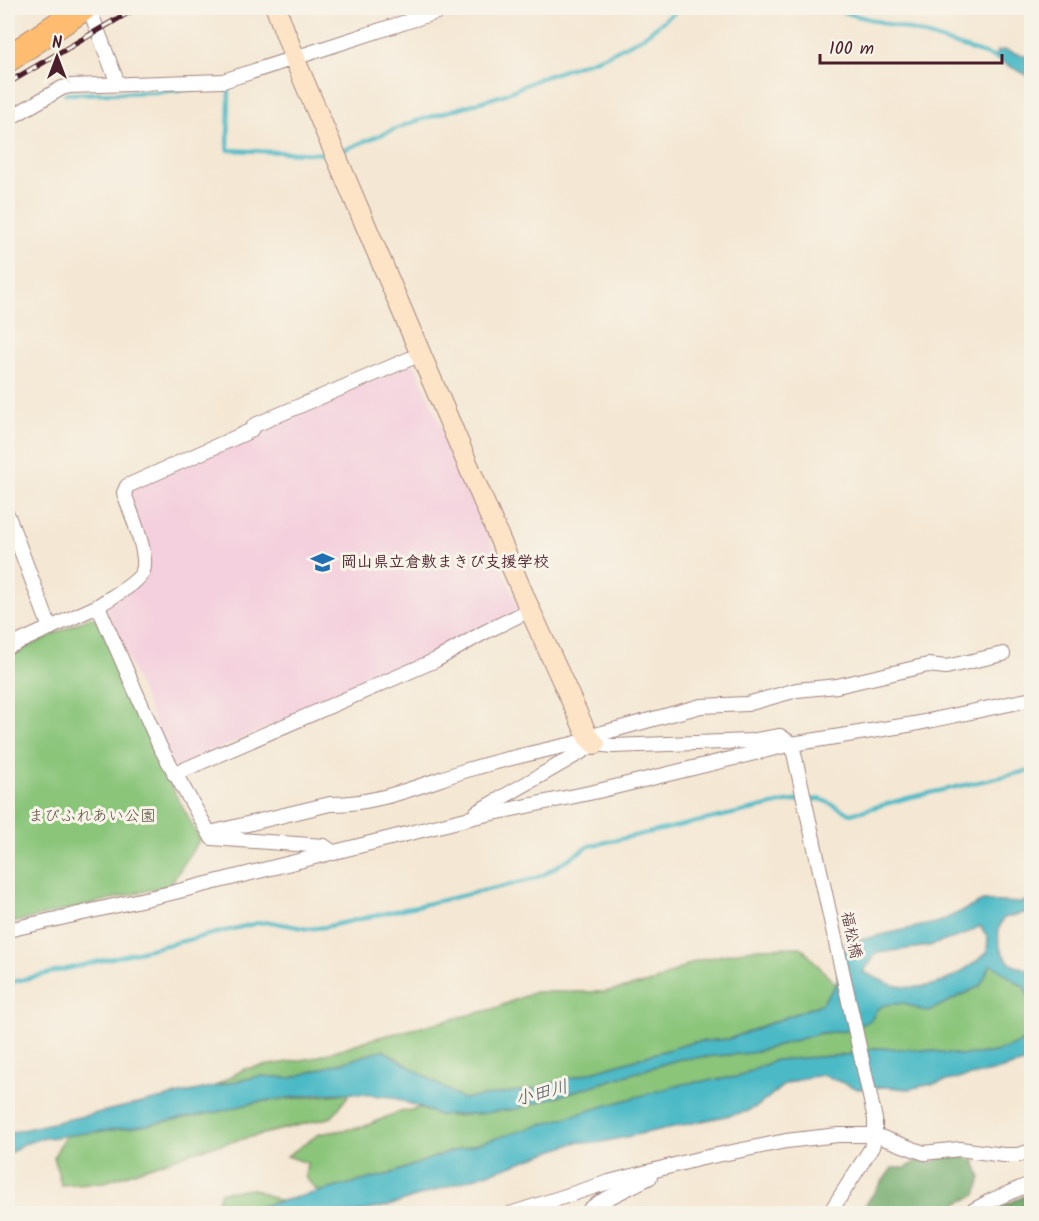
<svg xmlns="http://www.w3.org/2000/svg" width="1039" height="1221" viewBox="0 0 1039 1221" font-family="Kalam,'Klee One',sans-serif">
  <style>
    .built { fill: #f4cfdd }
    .green { fill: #8ac57a; stroke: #6a7252; stroke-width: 1.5 }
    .forest { fill: #6faa6a; stroke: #5c644a; stroke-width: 1.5 }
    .water { fill: #4cbac6; stroke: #4b6c78; stroke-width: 1.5; fill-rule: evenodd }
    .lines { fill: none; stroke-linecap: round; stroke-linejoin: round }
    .stream { stroke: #4cbac6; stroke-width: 4 }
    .street-casing { stroke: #9f837f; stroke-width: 16 }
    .secondary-casing { stroke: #9f837f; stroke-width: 22 }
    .highway-casing { stroke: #9f837f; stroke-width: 28 }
    .street { stroke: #fff; stroke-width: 14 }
    .secondary { stroke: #fee4c6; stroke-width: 20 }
    .highway { stroke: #fdbc70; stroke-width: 26 }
    .rail-casing { stroke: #4a1f2b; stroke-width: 6 }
    .rail { stroke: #f7f3e8; stroke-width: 4; stroke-dasharray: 11; stroke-linecap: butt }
    .labels { text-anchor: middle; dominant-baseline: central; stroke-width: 6; stroke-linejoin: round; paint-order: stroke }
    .poi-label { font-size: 16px; font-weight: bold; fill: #4a1f2b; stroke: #f7f3e8; text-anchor: start }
    .park-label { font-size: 16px; fill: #5d5143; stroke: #f7f3e8 }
    .street-label { font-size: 16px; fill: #4a1f2b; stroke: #f7f3e8 }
    .water-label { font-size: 18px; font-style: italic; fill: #4b5561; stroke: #f7f3e8 }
  </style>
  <rect width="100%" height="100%" fill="#f7f3e8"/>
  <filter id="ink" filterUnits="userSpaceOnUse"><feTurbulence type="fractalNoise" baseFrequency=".0167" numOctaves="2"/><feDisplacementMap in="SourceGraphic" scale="12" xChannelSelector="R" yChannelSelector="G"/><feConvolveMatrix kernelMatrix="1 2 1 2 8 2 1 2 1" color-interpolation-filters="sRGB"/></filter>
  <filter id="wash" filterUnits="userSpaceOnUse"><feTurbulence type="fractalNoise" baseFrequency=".008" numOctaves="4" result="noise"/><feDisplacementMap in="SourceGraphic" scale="24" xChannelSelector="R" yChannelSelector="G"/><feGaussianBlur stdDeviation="1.35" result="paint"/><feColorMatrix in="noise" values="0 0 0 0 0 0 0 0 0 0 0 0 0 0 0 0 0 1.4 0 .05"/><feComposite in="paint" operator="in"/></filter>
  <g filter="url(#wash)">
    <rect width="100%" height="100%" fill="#f4e7d3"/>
    <!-- built -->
    <path class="built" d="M414,363L520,610L439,653L174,768L105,606L145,577L128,490L257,429Z"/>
    <!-- green -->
    <g class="green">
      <path d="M90,617L99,621L164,773L200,839L170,885L8,924V656Z"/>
      <path d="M801,947L836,985L821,1004L729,1039L694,1042L534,1089L462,1099L383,1050L291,1078L260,1076L227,1083L210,1089L244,1069L313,1058L368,1040L493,1009L535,992H604L654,982L695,961L757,948Z"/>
      <path d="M991,964L1024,987L1027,991L1028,996L1031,999V1032L1020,1043L996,1052L977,1054L960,1055L927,1050L874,1048L846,1055L776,1060L737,1077L683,1084L443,1154L390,1174L318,1192L305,1177L307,1163L287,1156L319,1134L363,1127L396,1113L420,1108L439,1115L456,1116L516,1109L680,1059L751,1053L821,1033L846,1031L871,1020L877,1009L884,1005L905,1003L929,1011L980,986Z"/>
      <path d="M350,1093L332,1117L202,1149L105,1182L61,1185L54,1156L66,1135L135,1127L217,1112L257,1102Z"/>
      <path d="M254,1189L280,1201L249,1209L229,1208L213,1213L221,1192Z"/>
    </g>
    <!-- forest -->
    <g class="forest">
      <path d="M945,1157H965L975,1161L981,1178L976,1195L956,1204H952L949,1208L950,1213H856L861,1211L892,1168H906L917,1161L930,1163Z"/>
      <path d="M1031,1193V1213H988Z"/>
    </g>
    <!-- water -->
    <g class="water">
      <path d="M1005,50L1031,58V77L995,59L998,51Z"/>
      <path d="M1031,898V914L1024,913L1004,918C994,932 998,955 1013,965C1018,968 1026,968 1031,970V999L1028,996L1024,987L991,964L980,986L929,1011H923L905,1003L884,1005L877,1009L871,1020L846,1031L821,1033L751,1053L680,1059L516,1109L478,1114L439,1115L393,1097L350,1093L320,1094L257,1102L217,1112L135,1127L39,1139L21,1145L8,1155V1133L260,1076L291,1078L383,1050L462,1099L534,1089L694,1042L729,1039L821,1004L836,985L846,943L939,922L983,901L1021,903ZM980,926L988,937L987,953C957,976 937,992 898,986C886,984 874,976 863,972L877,953L929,946L963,935Z"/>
      <path d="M1031,1032V1061L995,1071L908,1089L885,1087L858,1089L823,1075L804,1078L785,1084L758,1106L745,1112L597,1143L577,1142L507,1167L388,1206L354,1213L212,1214L229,1208L249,1209L390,1174L443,1154L601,1107L683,1084L737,1077L776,1060L846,1055L874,1048L927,1050L960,1055L977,1054L996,1052L1020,1043Z"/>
    </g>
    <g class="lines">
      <!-- stream -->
      <g class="stream">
        <path d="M828,8L910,30L1000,59"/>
        <path d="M448,16L473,8"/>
        <path d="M229,86L228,150L328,154"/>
        <path d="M65,94L160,92L196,88"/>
        <path d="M341,151L410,123L503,95L538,79L605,56L643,37L680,8"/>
        <path d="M809,800L821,799L851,814L907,798L1032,770"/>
        <path d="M8,983L258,923L271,922L308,929L325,927L530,880L543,875L589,846L786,802L801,800"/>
      </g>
    </g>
  </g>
  <g filter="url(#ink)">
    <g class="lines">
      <defs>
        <g id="street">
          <path d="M89,8L118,84"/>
          <path d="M8,119L62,88L70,86L223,81L449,8"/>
          <path d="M8,516L50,628"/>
          <path d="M98,606C109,598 138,584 143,571C149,554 130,511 124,493L127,486L250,431L255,425L421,354"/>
          <path d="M8,647L98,606L160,747L212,838L324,846L334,853"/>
          <path d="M174,774L436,660L483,633L530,610"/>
          <path d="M477,812L595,744L613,746L750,741L780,736L792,744L875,1119V1135L872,1147L829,1214"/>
          <path d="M210,833L330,804C376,805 421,785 464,771C502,759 542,751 581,742L588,737L701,706L747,704L797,690L837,686L928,665L946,667L1003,654"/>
          <path d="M8,930L171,893L474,817L594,792L792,744L914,724L1032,699"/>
          <path d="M510,1214L609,1182L698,1159L786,1141L838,1135H875L924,1153L960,1149L1003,1155H1018L1032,1151"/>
          <path d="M590,1214V1209L600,1202L650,1177"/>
          <path d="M967,1214L990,1201L1032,1183"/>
        </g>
        <path id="secondary" d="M276,8L298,67L530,610L588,737L595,744"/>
        <path id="highway" d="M8,59L83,8"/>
      </defs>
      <!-- street casing -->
      <use href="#street" class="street-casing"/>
      <!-- secondary casing -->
      <use href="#secondary" class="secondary-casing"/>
      <!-- highway casing -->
      <use href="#highway" class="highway-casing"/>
      <!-- street -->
      <use href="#street" class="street"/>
      <!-- secondary -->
      <use href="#secondary" class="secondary"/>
      <!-- highway -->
      <use href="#highway" class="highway"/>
      <defs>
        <path id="rail" d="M8,83L136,8"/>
      </defs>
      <!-- rail casing -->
      <use href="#rail" class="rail-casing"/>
      <!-- rail -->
      <use href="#rail" class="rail"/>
    </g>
  </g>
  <!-- icons -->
  <defs>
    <symbol id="school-bare" viewBox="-9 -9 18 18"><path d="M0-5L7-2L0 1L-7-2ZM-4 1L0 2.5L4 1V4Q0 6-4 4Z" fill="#1f6fb2" stroke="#f7f3e8" stroke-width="2.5" paint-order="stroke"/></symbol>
  </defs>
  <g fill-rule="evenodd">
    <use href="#school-bare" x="306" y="546" width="33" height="33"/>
  </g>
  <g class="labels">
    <!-- poi labels -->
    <g class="poi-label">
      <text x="341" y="562">岡山県立倉敷まきび支援学校</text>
    </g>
    <!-- park labels -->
    <g class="park-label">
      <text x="92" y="816">まびふれあい公園</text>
    </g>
    <!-- street labels -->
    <g class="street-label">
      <text transform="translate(851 935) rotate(78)">福松橋</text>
    </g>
    <!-- water labels -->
    <g class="water-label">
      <text transform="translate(542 1094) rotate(-15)">小田川</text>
    </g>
  </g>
  <!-- margin -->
  <rect width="1039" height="1221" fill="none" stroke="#f7f3e8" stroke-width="30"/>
  <!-- north arrow -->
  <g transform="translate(57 57)" stroke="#f7f3e8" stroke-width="4.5" paint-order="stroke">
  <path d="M0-4.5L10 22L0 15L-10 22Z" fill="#4a1f2b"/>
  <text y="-9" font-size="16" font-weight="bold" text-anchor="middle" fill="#4a1f2b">N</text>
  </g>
  <!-- scale -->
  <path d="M820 54v9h182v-9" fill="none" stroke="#4a1f2b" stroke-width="3"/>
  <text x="829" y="54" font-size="18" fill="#4a1f2b" stroke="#f7f3e8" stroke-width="4.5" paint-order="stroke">100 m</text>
</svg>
